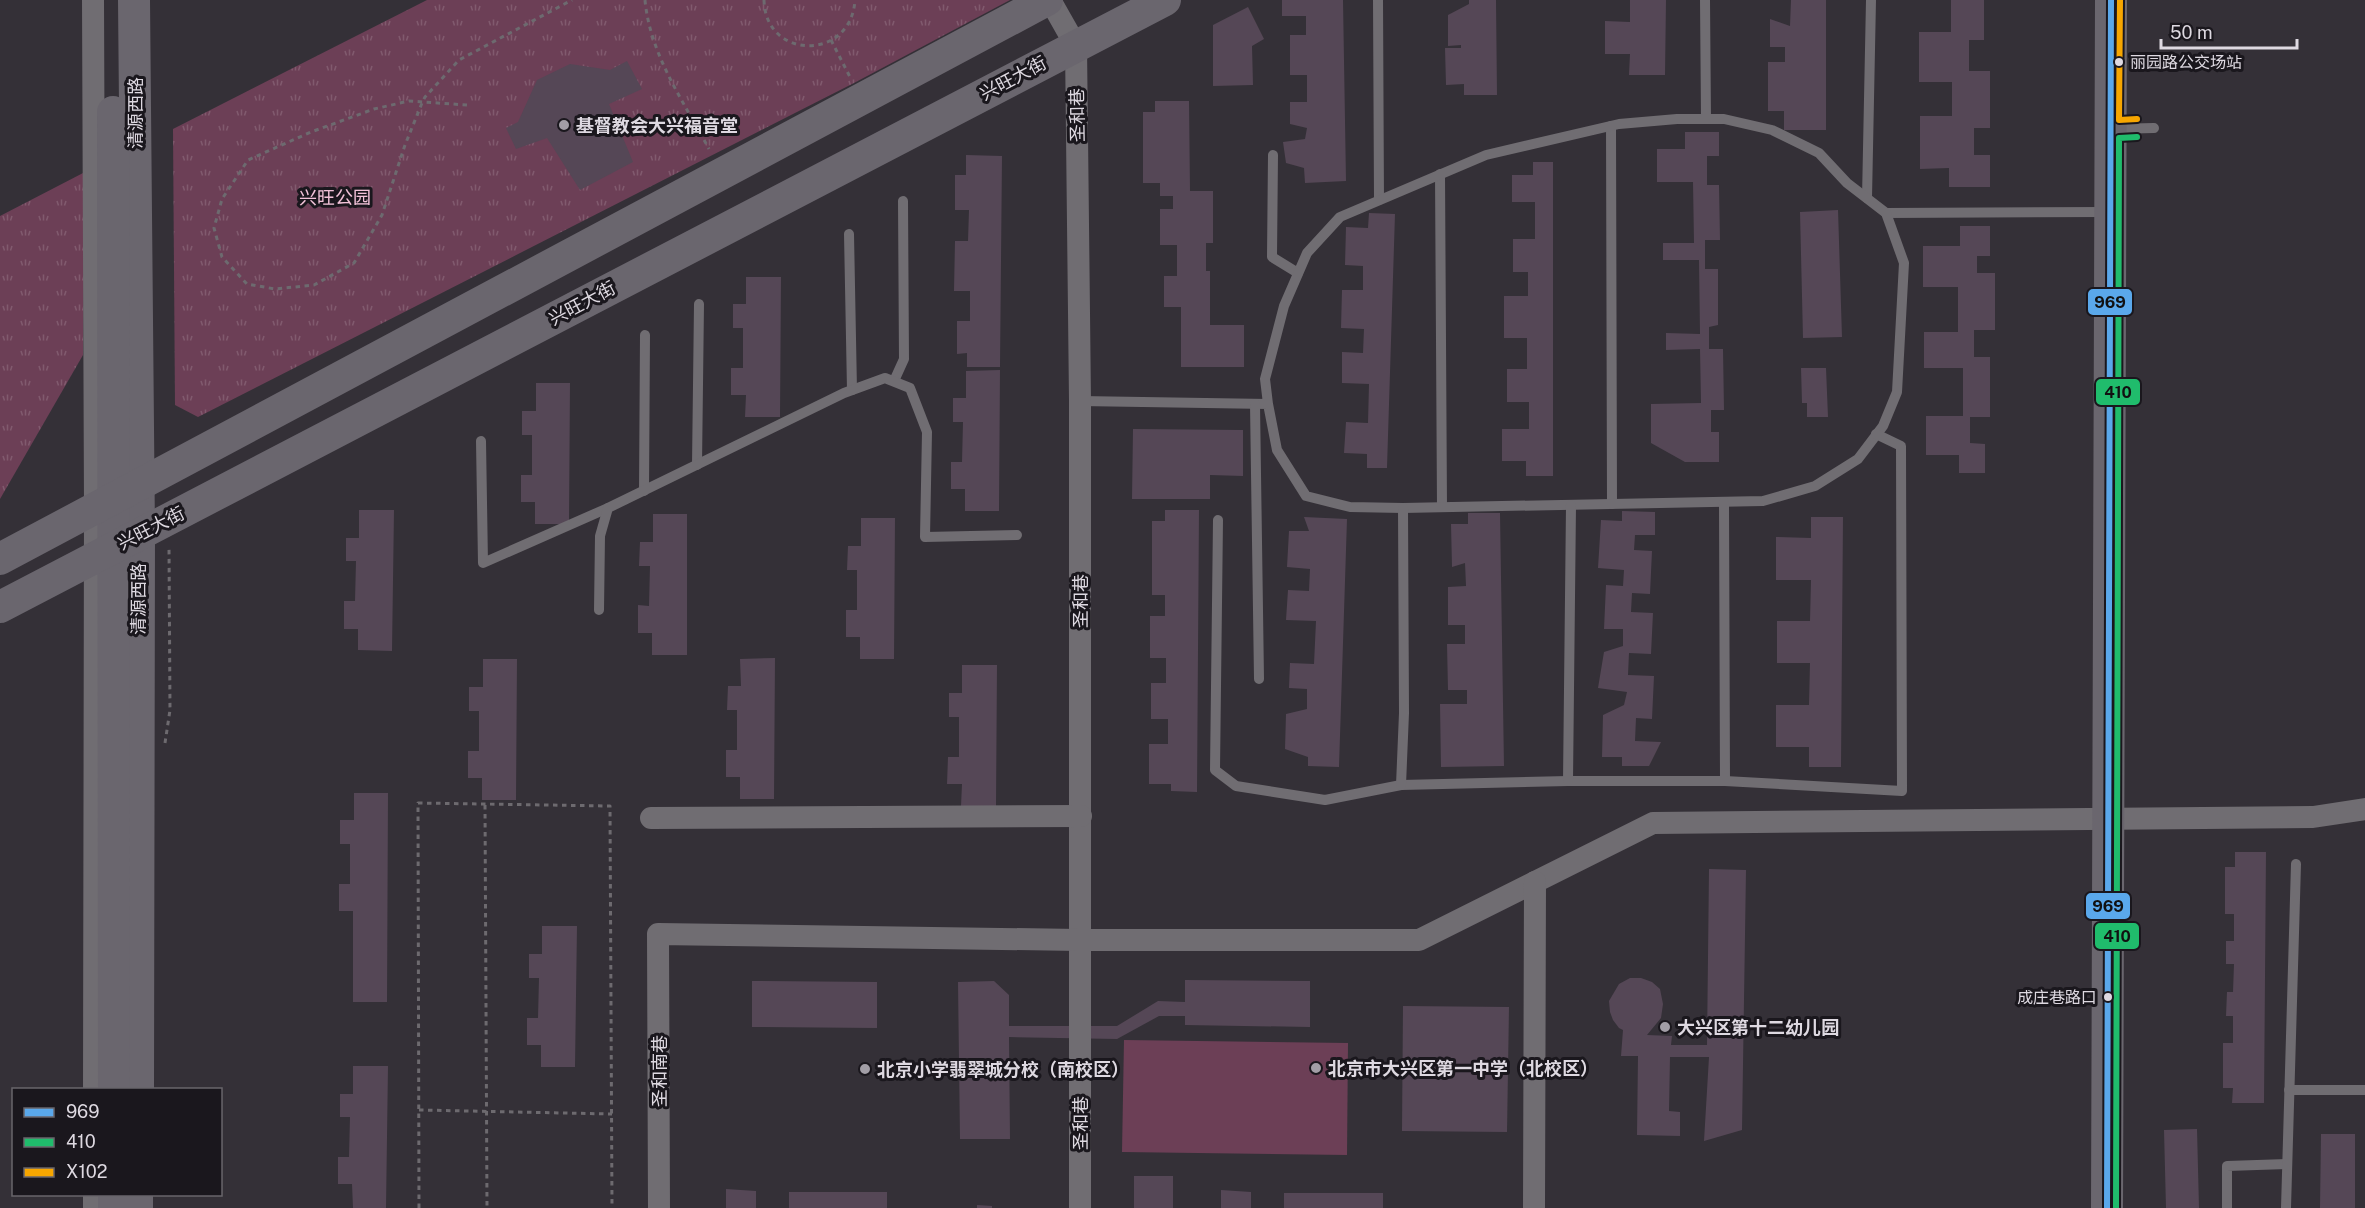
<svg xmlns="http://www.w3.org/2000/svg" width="2365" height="1208" viewBox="0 0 2365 1208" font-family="'Public Sans','Noto Sans SC',sans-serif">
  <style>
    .grass { fill: url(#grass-tufts) }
    .garden { fill: #6c3f56 }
    .building { fill: #554756 }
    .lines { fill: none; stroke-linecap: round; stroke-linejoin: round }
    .path { stroke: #6d6a6f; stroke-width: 3; stroke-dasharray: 4.5 4.5; stroke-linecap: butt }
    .lane { stroke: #706d72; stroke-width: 10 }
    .street { stroke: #706d72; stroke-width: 22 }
    .secondary { stroke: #6a666e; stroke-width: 32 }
    .bus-1-casing { stroke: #1a171d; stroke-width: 10 }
    .bus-2-casing { stroke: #1a171d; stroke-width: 10 }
    .bus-3-casing { stroke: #1a171d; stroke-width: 10 }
    .bus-1 { stroke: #5aa8eb; stroke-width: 6 }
    .bus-2 { stroke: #20bc6c; stroke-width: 6 }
    .bus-3 { stroke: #f7a600; stroke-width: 6 }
    .bus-dot { fill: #ded9e1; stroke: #1a171d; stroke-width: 2 }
    .poi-dot { fill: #a29ea6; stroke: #1a171d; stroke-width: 2 }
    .labels { text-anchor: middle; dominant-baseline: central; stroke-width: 6; stroke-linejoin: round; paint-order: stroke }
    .bus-label { font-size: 16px; fill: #ded9e1; stroke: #1a171d; text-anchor: start }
    .street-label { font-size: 18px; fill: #ded9e1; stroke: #1a171d }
    .poi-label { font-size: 18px; font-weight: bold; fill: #ded9e1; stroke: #1a171d; text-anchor: start }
    .park-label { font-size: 18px; fill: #f2c2d8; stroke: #1a171d }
    .line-badge { stroke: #1a171d; stroke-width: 2 }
    .pale-badge-label { font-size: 16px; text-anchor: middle; font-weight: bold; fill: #111 }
  </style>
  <defs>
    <pattern id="grass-tufts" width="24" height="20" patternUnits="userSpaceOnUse" patternTransform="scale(1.5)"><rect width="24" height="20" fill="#6c3f56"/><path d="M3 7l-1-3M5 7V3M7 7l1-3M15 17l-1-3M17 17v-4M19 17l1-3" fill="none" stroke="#815a6e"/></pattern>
  </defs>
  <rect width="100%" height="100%" fill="#343037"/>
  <!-- grass -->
  <g class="grass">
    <path d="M427,0H1010L854,83L198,417L175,405L173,129Z"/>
    <path d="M85,172L83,355L0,499V216Z"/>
  </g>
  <!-- garden -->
  <path class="garden" d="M1124,1040L1348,1043L1347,1155L1122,1152Z"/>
  <!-- building -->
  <g class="building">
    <path d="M1282,0H1343L1346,181L1305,183L1304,168L1286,163L1283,142L1305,139L1307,128L1290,124V102H1307V75H1290V35H1306V16H1282Z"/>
    <path d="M1469,0H1496L1497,95H1464V84L1446,85L1445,48H1461V45L1448,46V15L1469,4Z"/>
    <path d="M1630,0H1666L1665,75H1629L1630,54H1605V21L1630,22Z"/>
    <path d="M1791,0H1826V130H1784V111H1768V62H1785V47H1770V19L1790,26Z"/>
    <path d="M1951,0H1984V40H1969V71H1990V128H1974V155H1990V187H1949V168L1920,169V116H1952V82H1919V32H1951Z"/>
    <path d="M1248,7L1264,39L1252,46L1253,85L1213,86V25Z"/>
    <path d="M627,61L642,89L609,104L633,162L580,190L547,138L516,149L506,128L518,122L537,80L570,64L610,70Z"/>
    <path d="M1155,101H1189L1190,191H1213V243H1206V271H1210V325H1244V367H1181V307H1164V276H1177V245H1160V209H1173V196H1160V183H1143V112H1155Z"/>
    <path d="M1685,132H1719V156H1707V185H1719L1720,240H1705V269H1718V325L1709,327V349H1723L1724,410H1711V432H1719V462H1685L1651,443V404L1701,403L1700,349L1666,350V333L1700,334L1699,260H1663V243H1694L1693,182H1657V149H1685Z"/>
    <path d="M966,155L1002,156L1000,367H967V353L957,354V321H970V291H954L955,241H968L969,210H955V175H966Z"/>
    <path d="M1533,162H1553V476H1526V461H1502V429H1529V402H1507V369H1527V338H1504V296H1528V272H1513V239H1535V202H1512V175H1533Z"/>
    <path d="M1838,210L1842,337L1803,338L1800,212Z"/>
    <path d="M1369,213L1395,214L1387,468H1367V454L1344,453L1346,422L1368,423L1369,384L1342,383V352L1363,353L1364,329L1341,328L1342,290H1363V266L1345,265L1346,227L1368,228Z"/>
    <path d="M1960,226H1990V256H1977V273H1995V330H1974V357H1990V417H1970V443L1985,444V473H1959V455H1926V416H1963V368H1924V332H1958V287H1923V246H1960Z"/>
    <path d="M746,277H781L780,417H745L746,395H731V368H743V328H733V304H746Z"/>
    <path d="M1801,368H1826L1828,417H1807V403H1802Z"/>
    <path d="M1000,370L999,511H965V489H951V462H962L963,422H953V398H966V371Z"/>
    <path d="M536,383H570L569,524H535V502H521V475H532V435H522V411H536Z"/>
    <path d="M1133,429L1243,430V476L1210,475V499H1132Z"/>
    <path d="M359,510H394L392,651L358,650V629H344V601H355L356,561H346V538H359Z"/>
    <path d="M1165,510H1199L1197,792L1171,791V784H1149V744H1168V719H1151V683H1166V658H1150V616H1165V595H1152V521H1165Z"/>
    <path d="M1622,511L1655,512V535H1635L1634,550L1652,551L1650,594L1632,593L1631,612L1653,613L1651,654L1629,653L1628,675L1654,676L1652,719L1636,718L1635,741L1661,742L1649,766H1622V757H1602L1603,715L1624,705L1627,692L1598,688L1604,652L1623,646V629H1604L1606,585L1623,586L1624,570L1598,568L1601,520L1622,521Z"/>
    <path d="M1468,513H1500L1504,766L1441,767L1440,704H1467V690H1448L1447,644H1465V625H1448V587L1466,586L1465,563L1452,567L1451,524H1468Z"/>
    <path d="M653,514H687V655H652V633H638V605L649,606L650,566H639L640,542H653Z"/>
    <path d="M1304,517L1347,519L1339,767L1308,766V757L1285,749L1286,714L1307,709V689L1289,688L1290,663L1314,664L1316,621L1286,620L1288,590L1309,591L1310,569L1287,567L1289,531H1309Z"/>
    <path d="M1811,517H1843L1841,767H1809V747H1776V705H1809L1810,663H1777V621H1810L1811,580H1776V537L1811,538Z"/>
    <path d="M861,518H895L894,659H860V637H846V610H857V570H847L848,546H861Z"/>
    <path d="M775,658L774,799H740V777H726V750H737V710H727L728,686H741L740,659Z"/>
    <path d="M483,659H517L516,800H482V778H468V751H479V711H469V687H483Z"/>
    <path d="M962,665H997L996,806H961L962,784H947L948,757H959V717H949V693H962Z"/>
    <path d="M354,793H388L387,1002H353V911H339V884H350V844H340V820H354Z"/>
    <path d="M2235,852H2266L2264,1103H2232L2233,1088H2223V1043H2233V1016H2226L2227,992H2233L2234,964H2226V941H2234V914H2225V867H2235Z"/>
    <path d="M1709,869L1746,870L1742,1130L1704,1141L1709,1057H1670L1669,1111L1680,1112V1136L1637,1135L1638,1056H1621L1623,1030L1619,1028L1613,1020L1610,1012L1609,1001L1619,984L1630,978H1641L1652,982L1660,989L1663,1004L1661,1018L1647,1035L1672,1036L1671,1045H1707Z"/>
    <path d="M542,926H577L575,1067H541V1045H527V1018H538L539,978H529V954H542Z"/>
    <path d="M1185,980L1310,981V1027L1185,1025V1016H1159L1117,1039L1009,1037L1010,1139H960L958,982L994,981L1009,995V1026H1117L1158,1001L1185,1002Z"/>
    <path d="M752,981L877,982V1028L752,1027Z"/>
    <path d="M1403,1006L1509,1007L1507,1132L1402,1131Z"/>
    <path d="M353,1066H388L386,1208H353L352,1184H338V1157H349L350,1117H340V1094H353Z"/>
    <path d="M2197,1129L2199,1208H2166L2164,1130Z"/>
    <path d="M2321,1134H2355V1208H2320Z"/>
    <rect x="1134" y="1176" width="39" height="32"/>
    <path d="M726,1189L756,1191V1208H726Z"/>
    <path d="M1221,1190L1251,1192V1208H1221Z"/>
    <rect x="789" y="1192" width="98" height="16"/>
    <rect x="1284" y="1193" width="99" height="15"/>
    <path d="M977,1205L992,1206V1208H977Z"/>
  </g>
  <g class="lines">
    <!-- path -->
    <g class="path">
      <path d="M645,0C650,55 684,102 709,149"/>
      <path d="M764,0C765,60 851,62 855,0"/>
      <path d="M831,40L851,79"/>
      <path d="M467,105L409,101L374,109L311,132L248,160L222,199L214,228L222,257L247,284L275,289L314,285L354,263L382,215L405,145L422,103L425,97L459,60L572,0"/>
      <path d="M165,743L170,710L169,546"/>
      <path d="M485,805L487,1208"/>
      <path d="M419,1110L612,1114"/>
      <path d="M419,1208L418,803L610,806L612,1208"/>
    </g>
    <!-- lane -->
    <g class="lane">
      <path d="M1378,0L1379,200"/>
      <path d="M1705,0L1706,119"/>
      <path d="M1611,126L1612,504"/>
      <path d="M2113,129L2154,128"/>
      <path d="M1273,155L1272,257L1298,273"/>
      <path d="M1440,174L1442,507"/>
      <path d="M1867,198L1871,0"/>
      <path d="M1886,213L2107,212"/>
      <path d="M849,234L852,390"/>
      <path d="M894,381L904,359L903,201"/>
      <path d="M1080,401L1268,404L1277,450L1306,496L1350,507L1403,508L1763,501L1815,486L1858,459L1883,426L1897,392L1904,263L1886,213L1847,183L1819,153L1772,130L1724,119H1677L1619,124L1486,155L1340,217L1307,253L1284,306L1265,379L1268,404"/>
      <path d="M1255,404L1259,679"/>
      <path d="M481,441L483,563L608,508"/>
      <path d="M697,465L699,304"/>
      <path d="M644,491L645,335"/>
      <path d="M1724,502L1725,781"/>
      <path d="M1218,520L1215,770L1236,786L1325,800L1401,785L1568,781H1725L1902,791L1901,446L1876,434"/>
      <path d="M599,610L600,536L608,508L844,393L885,378L910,388L927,432L925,537L1017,535"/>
      <path d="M1568,781L1571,505"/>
      <path d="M1401,785L1404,713L1403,508"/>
      <path d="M2289,1090H2365"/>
      <path d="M2227,1208V1166L2287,1164"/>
      <path d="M2286,1208L2296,864"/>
    </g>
    <!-- street -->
    <g class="street">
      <path d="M93,0L95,508L94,1090"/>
      <path d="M1050,0L1076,46L1080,401V1208"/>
      <path d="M651,818L1081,816"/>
      <path d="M94,1208V1194"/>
      <path d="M659,1208L658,934L1079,940H1419L1653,823L2313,817L2365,809"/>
      <path d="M1534,1208L1535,882"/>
    </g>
    <!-- secondary -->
    <g class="secondary">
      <path d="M134,0L139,534L138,1090"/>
      <path d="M113,112L114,1090"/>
      <path d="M0,559L1047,0"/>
      <path d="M0,607L1165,0"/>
      <path d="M114,1194V1208"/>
      <path d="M137,1208V1194"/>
      <path d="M2107,1208L2111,0"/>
    </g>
    <defs>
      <path id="bus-1" d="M2107,1208L2111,0"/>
      <path id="bus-2" d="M2116,1208L2119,138L2137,137"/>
      <path id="bus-3" d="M2120,0L2119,120L2137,119"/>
    </defs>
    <!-- bus-1 casing -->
    <use href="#bus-1" class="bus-1-casing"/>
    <!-- bus-2 casing -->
    <use href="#bus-2" class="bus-2-casing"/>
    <!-- bus-3 casing -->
    <use href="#bus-3" class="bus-3-casing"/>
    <!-- bus-1 -->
    <use href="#bus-1" class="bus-1"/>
    <!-- bus-2 -->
    <use href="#bus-2" class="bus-2"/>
    <!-- bus-3 -->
    <use href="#bus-3" class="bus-3"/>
  </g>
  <!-- markers -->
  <g class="bus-dot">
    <circle cx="2119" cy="62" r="5"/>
    <circle cx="2108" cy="997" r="5"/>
  </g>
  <g class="poi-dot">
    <circle cx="564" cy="125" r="6"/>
    <circle cx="1665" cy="1027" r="6"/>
    <circle cx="1316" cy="1068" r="6"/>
    <circle cx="865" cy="1069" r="6"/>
  </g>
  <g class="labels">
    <!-- bus labels -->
    <g class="bus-label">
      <text x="2130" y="62">丽园路公交场站</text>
      <text x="2097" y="997" text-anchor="end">成庄巷路口</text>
    </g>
    <!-- street labels -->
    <g class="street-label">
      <text transform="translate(1013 78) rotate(-28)">兴旺大街</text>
      <text transform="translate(135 113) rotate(-90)">清源西路</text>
      <text transform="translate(1077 115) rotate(-91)">圣和巷</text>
      <text transform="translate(582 303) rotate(-28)">兴旺大街</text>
      <text transform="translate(151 528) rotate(-27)">兴旺大街</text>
      <text transform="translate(138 599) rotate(-90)">清源西路</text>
      <text transform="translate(1080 601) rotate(-90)">圣和巷</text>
      <text transform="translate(659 1071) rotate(-90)">圣和南巷</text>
      <text transform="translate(1080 1123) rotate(-90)">圣和巷</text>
    </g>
    <!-- poi labels -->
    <g class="poi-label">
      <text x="576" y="125">基督教会大兴福音堂</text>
      <text x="1677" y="1027">大兴区第十二幼儿园</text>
      <text x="1328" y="1068">北京市大兴区第一中学（北校区）</text>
      <text x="877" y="1069">北京小学翡翠城分校（南校区）</text>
    </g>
    <!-- park labels -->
    <g class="park-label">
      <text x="335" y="197">兴旺公园</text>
    </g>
  </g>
  <g class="line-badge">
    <rect x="2087" y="288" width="46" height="28" rx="6" fill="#5aa8eb"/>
    <rect x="2095" y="378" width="46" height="28" rx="6" fill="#20bc6c"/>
    <rect x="2085" y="892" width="46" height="28" rx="6" fill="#5aa8eb"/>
    <rect x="2094" y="922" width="46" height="28" rx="6" fill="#20bc6c"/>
  </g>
  <g class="pale-badge-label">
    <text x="2110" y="308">969</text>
    <text x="2118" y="398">410</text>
    <text x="2108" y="912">969</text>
    <text x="2117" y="942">410</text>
  </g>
  <!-- legend -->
  <rect x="12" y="1088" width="210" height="108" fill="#1a171d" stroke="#68656b" stroke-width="1.5"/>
  <rect x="24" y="1108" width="30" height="9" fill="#5aa8eb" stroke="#68656b" stroke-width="1.5"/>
  <text x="66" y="1118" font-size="18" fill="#ded9e1">969</text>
  <rect x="24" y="1138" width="30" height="9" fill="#20bc6c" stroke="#68656b" stroke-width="1.5"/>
  <text x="66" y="1148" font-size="18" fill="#ded9e1">410</text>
  <rect x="24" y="1168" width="30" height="9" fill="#f7a600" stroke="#68656b" stroke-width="1.5"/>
  <text x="66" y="1178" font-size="18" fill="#ded9e1">X102</text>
  <!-- scale -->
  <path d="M2161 39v9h136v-9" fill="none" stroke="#ded9e1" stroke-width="3"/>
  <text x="2170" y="39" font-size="18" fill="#ded9e1" stroke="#1a171d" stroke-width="4.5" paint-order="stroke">50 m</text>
</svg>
